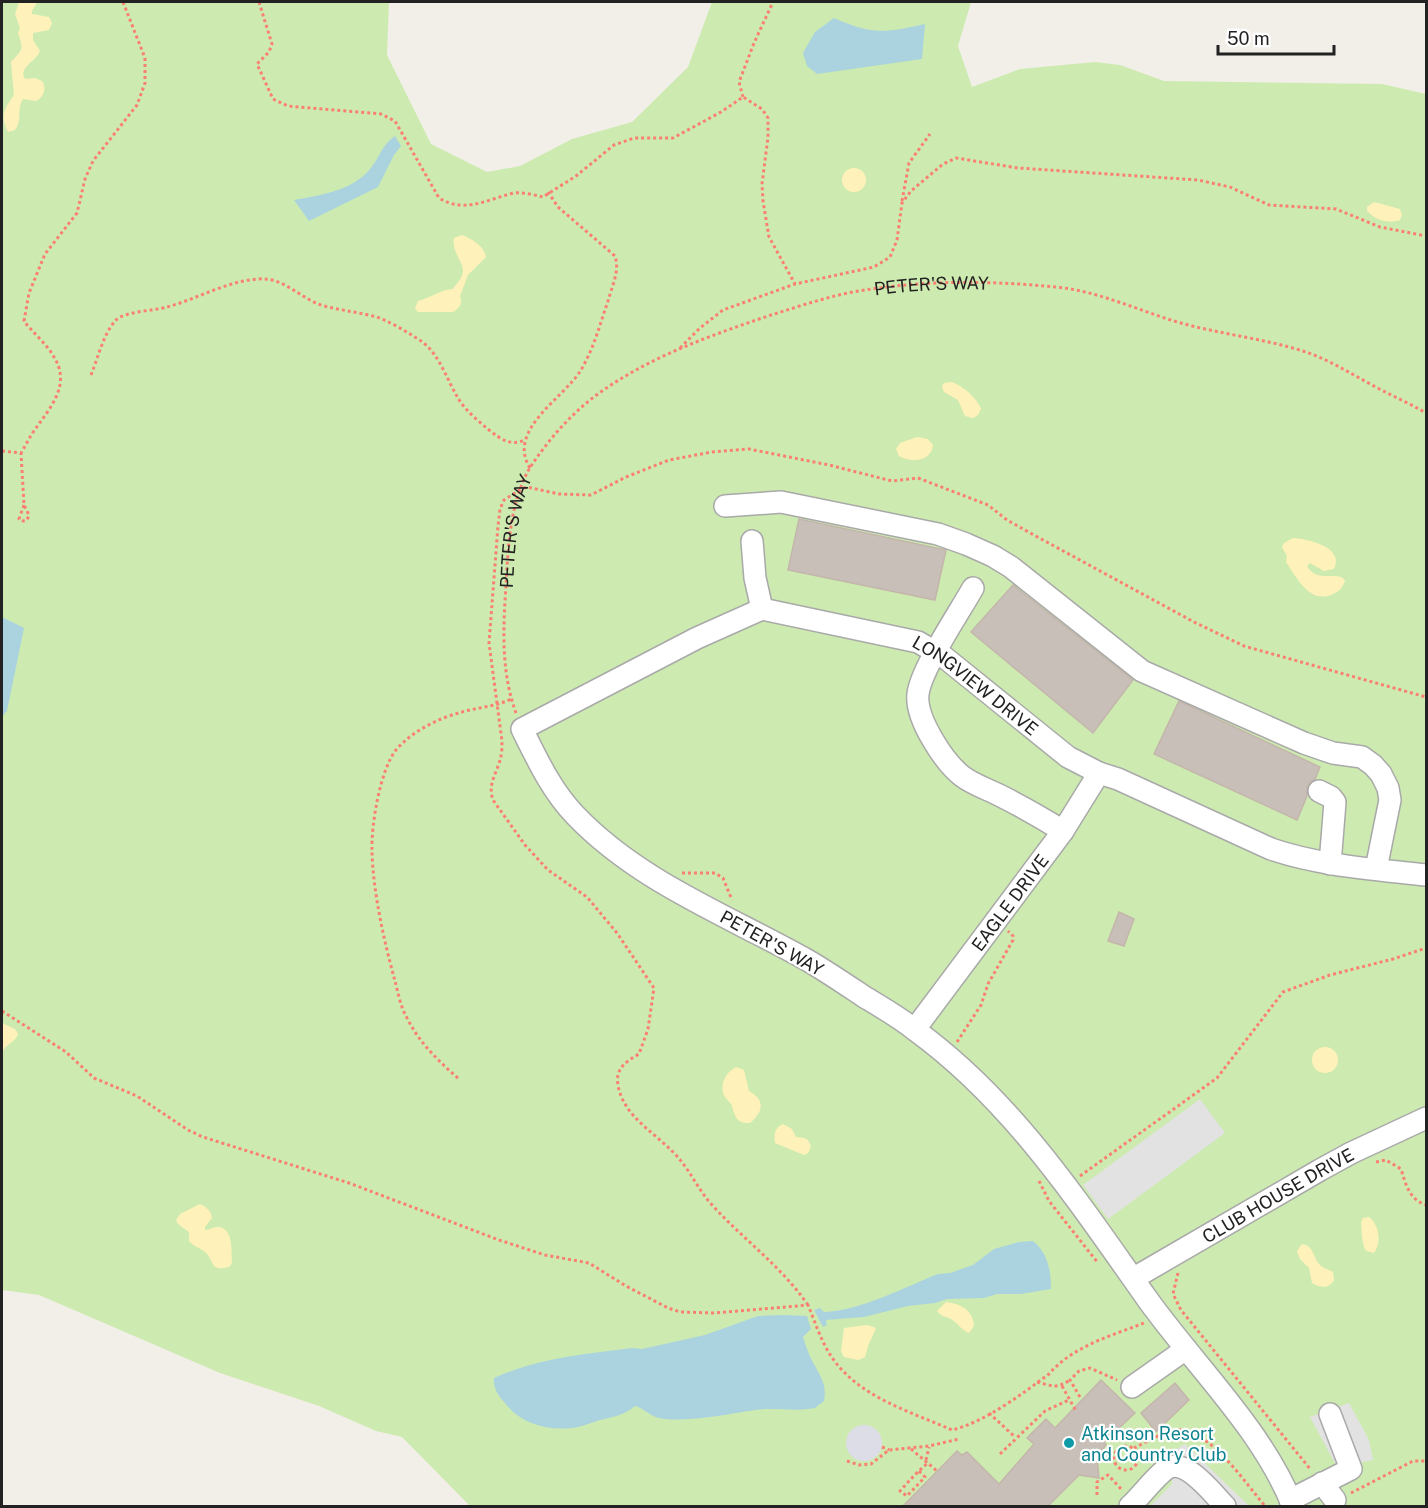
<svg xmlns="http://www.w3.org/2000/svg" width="1428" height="1508" viewBox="0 0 1428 1508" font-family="'Public Sans',sans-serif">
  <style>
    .grass { fill: #cdebb0 }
    .sand { fill: #fff1ba }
    .parking { fill: #e2e2e2 }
    .plaza { fill: #dddde8 }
    .water { fill: #aad3df }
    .building { fill: #c7bfb8; stroke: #c4b6ab; stroke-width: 1.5 }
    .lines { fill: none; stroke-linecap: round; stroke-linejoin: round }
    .minor-casing { stroke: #a9a9a9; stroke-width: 24 }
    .path { stroke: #fa8072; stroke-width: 3; stroke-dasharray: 3 3; stroke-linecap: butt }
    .minor { stroke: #fff; stroke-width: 21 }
    .culture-dot { fill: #0f9aa8; stroke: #fff; stroke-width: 2 }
    .labels { text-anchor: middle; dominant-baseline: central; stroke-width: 4.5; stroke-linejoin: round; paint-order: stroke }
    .street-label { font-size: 18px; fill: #222; stroke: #fff }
    .culture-label { font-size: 18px; fill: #0d838f; stroke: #fff; text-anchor: start }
  </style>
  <rect width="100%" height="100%" fill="#f2efe9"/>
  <!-- grass -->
  <path class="grass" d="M2,2H389L387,55L431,144L487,172L520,166L572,139L632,122L688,67L712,2H971L958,46L972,87L1020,69L1095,62L1120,65L1164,81L1382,84L1426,94V1506H470L402,1437L376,1431L319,1406L220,1373L39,1295L2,1290Z"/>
  <!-- sand -->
  <g class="sand">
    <path d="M19,2H37L32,11V14L49,17L52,23L49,30L33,33V40L40,51C36,61 25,63 23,74L25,79L35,78L42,81C47,88 44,97 36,101L23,99C16,109 23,120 15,130L8,132C0,115 4,109 14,95L11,62C23,49 24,50 18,33L20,28L15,14Z"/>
    <circle cx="854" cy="180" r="12"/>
    <path d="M1374,202L1400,209L1402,215L1400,220C1387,224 1376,220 1367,211V207Z"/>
    <path d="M462,235C472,239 484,246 486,257L468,275L460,296C463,303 460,308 453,312H418L415,308L418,301C431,298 441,289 453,289C456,284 463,278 463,271C463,261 451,251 454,238Z"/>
    <path d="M951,382C961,384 978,399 981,409L978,415L973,418L965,416L958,400L944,392L942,386L944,383Z"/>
    <path d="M917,437L928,439L933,445C931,462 911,463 899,456L896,449L900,443Z"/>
    <path d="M1293,538C1308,539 1345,547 1334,569L1324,571L1310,563L1307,566C1318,585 1339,569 1345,581C1342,588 1340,591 1333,594C1310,605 1297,578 1286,562L1287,556L1282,547L1284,543Z"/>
    <path d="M2,1023L15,1029L18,1034C15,1043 5,1044 2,1053Z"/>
    <circle cx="1325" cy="1060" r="13"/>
    <path d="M736,1067L744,1070L749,1091C765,1100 764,1111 750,1123C737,1124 735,1117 732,1106C730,1101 726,1100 724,1095C719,1083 727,1072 736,1067Z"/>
    <path d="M783,1124L792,1129L796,1137C805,1138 808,1137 811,1147L808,1153L804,1155L775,1143C774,1134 774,1128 783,1124Z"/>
    <path d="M200,1204C206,1207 211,1210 212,1218L205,1227V1230C210,1230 216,1226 220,1227C234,1231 231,1252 232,1263L229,1267C210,1272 215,1262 206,1253C201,1248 194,1247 189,1241V1232L178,1224L176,1220L180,1214Z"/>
    <path d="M1369,1217C1379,1224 1382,1243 1374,1253L1366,1251C1361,1243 1362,1231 1361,1222L1363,1218Z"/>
    <path d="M1302,1244C1314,1246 1312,1255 1319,1264C1322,1268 1328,1269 1333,1272L1334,1280C1329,1289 1320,1288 1312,1283L1309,1268L1300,1259L1297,1251Z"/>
    <path d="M946,1302C961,1304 973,1310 974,1326L969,1333C961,1330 958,1323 951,1319C945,1316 942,1317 937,1311Z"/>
    <path d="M867,1325L876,1328L868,1346L865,1357L858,1360L844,1357L841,1351L844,1328Z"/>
  </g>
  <!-- parking -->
  <g class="parking">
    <path d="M1200,1099L1225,1133L1108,1219L1083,1185Z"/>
    <path d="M1349,1403L1369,1440L1373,1460L1337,1467L1310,1417Z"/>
    <path d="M1185,1444L1249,1506H1150L1172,1484L1173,1451Z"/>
  </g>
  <!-- plaza -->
  <circle class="plaza" cx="864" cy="1443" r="18"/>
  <!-- water -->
  <g class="water">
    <path d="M834,18C872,35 885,33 925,24L922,59L817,74L807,66L803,53L815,32Z"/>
    <path d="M395,136L401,146L394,155L378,187L309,221L294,200C320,195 352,191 370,169C381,156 380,147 395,136Z"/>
    <path d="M2,617L24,628L7,711L2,717Z"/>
    <path d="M1033,1241C1048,1253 1051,1271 1051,1289L1021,1294H997L984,1298L947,1299L935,1303L908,1306L864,1317L826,1320L827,1325L823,1327L814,1310L820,1308L824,1312C860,1311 905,1287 938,1274L950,1273L973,1265L994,1249L1019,1242Z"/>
    <path d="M784,1315L807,1316L811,1329L803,1337C806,1346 809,1356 814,1364C821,1378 827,1384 824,1401L815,1408C795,1412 775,1407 755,1410C729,1414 685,1423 659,1418C649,1416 644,1408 635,1406C625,1415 613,1417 600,1420C594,1422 588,1424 582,1426C555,1433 522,1426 505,1403C499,1396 493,1389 494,1378C538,1358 585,1354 632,1348L642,1349L705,1335L758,1316Z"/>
  </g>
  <!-- building -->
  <g class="building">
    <path d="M799,519L946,550L935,600L788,570Z"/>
    <path d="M1013,585L1133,680L1093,733L971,632Z"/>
    <path d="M1179,701L1320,767L1315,779L1307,786V796L1297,820L1154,754Z"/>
    <path d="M1119,912L1134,919L1124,946L1108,941Z"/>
    <path d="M1101,1380L1135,1413L1104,1442L1106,1445L1097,1456L1099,1478L1079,1475L1048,1506H903L957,1451L962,1455L967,1452L999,1484L1034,1444L1027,1438L1046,1419L1055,1428Z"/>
    <path d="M1175,1383L1189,1400L1156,1432L1141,1413Z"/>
  </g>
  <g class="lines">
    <defs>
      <g id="minor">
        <path d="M725,506L781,502L938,534L966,544L993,556L1011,567L1142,671L1304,743L1333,753L1362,757L1373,765L1381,774L1388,788L1390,800L1376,869"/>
        <path d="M752,541L755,578L762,609"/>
        <path d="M973,588C959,613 921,669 918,694C915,718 944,762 962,776C972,784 987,789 999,795C1021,806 1042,818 1063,831"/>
        <path d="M1319,791L1331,797L1335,802L1330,864"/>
        <path id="s2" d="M915,1029L1063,831L1099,773"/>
        <path id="s3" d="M1134,1278L1320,1170L1351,1153L1426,1118"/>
        <path d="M1132,1387L1186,1349"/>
        <path d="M1322,1483L1335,1500"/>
        <path d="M1290,1500L1351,1469L1330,1414"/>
        <path d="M1130,1506C1142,1495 1153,1479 1166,1469C1185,1456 1213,1494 1225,1506"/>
        <path id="s4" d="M1293,1506C1261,1428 1197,1368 1148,1300C1079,1203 1013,1101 915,1030C899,1017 881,1007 863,996C845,984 826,971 807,960C727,915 639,882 575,815C551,790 537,759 522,729L697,638L762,609L918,642L944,657L1068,757L1099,773L1118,779L1271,849C1321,866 1374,869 1426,875"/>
      </g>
    </defs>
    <!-- minor casing -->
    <use href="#minor" class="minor-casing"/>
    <!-- path -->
    <g class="path">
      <path d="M259,2L272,44L269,52L257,64L273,99L288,106L381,114L395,121L439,198C465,214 488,199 514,193C524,192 534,195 543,197L576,176L614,145L634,138H673L721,112L743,97L762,109L768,118V137L762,184L763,201L769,237L795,284"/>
      <path d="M743,97L739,82L754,43L773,2"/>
      <path d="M902,201L909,163L930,134"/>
      <path d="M680,348L700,328L723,310L795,284L874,267L890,257L897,240L902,203L911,191L943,164L956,158L1018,168L1198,180L1230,187L1269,205L1336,209L1380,227L1426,236"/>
      <path d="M91,375C98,358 103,335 115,321C124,311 154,311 167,307C197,299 227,281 258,279C285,277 300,299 324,306C340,310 356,312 373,316C386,319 409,333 421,341C439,353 447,380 458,398C465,410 478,421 489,430C502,440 510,446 525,440"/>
      <path d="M2,451L21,453C26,445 30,436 36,428C51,407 71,384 54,357C47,344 33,333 24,321L29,293L45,254L77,213L85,179L93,161L137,105L145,83V58L123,2"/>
      <path d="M20,453H21L24,505L29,515L27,520L23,521L19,519L24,505"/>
      <path d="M530,468C506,430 564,398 581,370C594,348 600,324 608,301C612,286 620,271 615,256L558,207L548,192"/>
      <path id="s1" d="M516,713C501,672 503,629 506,586C508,547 510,500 531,466C551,436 577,407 608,387C657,354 715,334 771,315C804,305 837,293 872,289C932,280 995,281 1056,287C1097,291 1135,309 1174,321C1217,334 1263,338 1306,352C1329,360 1350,373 1372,385C1390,395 1409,403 1426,413"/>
      <path d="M682,873H715L723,878L732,900"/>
      <path d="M2,1011L66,1052L94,1078L137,1096L188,1130L203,1137L349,1183L499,1240L545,1255L589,1263L626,1286L668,1308L680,1312L715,1313L808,1305C815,1322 821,1341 831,1356C858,1397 909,1411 952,1430C985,1422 1022,1394 1049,1374C1073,1346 1111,1336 1144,1323"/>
      <path d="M957,1042L981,1005L988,984L1013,940V936L1008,931"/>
      <path d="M458,1078C437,1060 418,1041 406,1016C400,1005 398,992 395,981C384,941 373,892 372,851C371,826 380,770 396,750C412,731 439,718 462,712C479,707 495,707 511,699"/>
      <path d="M1376,1162L1386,1160L1401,1169C1406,1185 1409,1199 1426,1205"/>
      <path d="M1080,1176L1217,1078L1283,992L1330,975L1393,959L1426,948"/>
      <path d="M1039,1181L1049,1201L1098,1263"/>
      <path d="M1178,1273L1173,1294L1181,1310L1311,1470"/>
      <path d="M808,1305C780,1265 745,1241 713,1206C697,1189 689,1167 672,1151C652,1131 623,1115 618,1085C615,1068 627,1061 639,1054L648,1029L654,988L617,933L587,897L548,870L525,845L493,800C487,783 498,772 501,756C502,752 502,746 502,741L489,643L498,526L500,509L504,500L521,489L527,487L559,494L591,495L626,477L669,460L712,452L749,449L829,465L892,481L918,478L988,505L1007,520L1032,534L1194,622L1244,646L1426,697"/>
      <path d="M1037,1382C1052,1386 1057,1389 1070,1380"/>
      <path d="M1062,1386L1076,1411"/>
      <path d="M1080,1397L1070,1380L1079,1371L1090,1368L1117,1380"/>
      <path d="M989,1413L1015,1437"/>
      <circle cx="1126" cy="1458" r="12"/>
      <path d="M882,1447L889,1450"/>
      <path d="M1134,1448C1147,1442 1162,1432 1177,1430C1207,1426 1247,1485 1265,1506"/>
      <path d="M911,1449L937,1471"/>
      <path d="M1000,1454L1045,1411L1069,1400"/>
      <path d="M926,1460L929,1447"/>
      <path d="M847,1461L859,1465L871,1464L889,1450L929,1446L959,1439"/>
      <path d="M919,1471L925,1477L907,1496L900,1491C909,1481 918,1471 928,1463"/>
      <path d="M1351,1493L1413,1461H1426"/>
      <path d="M1097,1495V1482L1108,1475L1122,1490"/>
    </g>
    <!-- minor -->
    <use href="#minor" class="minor"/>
  </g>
  <!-- markers -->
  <circle class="culture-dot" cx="1069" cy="1443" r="6"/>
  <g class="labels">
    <!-- street labels -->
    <g class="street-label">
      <text stroke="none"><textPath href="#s1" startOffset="706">PETER'S WAY</textPath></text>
      <text stroke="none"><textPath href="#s1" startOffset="184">PETER'S WAY</textPath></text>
      <text stroke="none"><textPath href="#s4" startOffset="1616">LONGVIEW DRIVE</textPath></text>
      <text stroke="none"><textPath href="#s2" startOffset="158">EAGLE DRIVE</textPath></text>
      <text transform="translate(772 943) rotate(29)">PETER'S WAY</text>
      <text stroke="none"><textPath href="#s3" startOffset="166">CLUB HOUSE DRIVE</textPath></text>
    </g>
    <!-- culture labels -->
    <g class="culture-label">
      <text x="1081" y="1433">Atkinson Resort<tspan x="1081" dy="21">and Country Club</tspan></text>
    </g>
  </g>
  <!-- border -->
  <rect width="1428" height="1508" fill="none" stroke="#222222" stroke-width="6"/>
  <!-- scale -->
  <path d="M1218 45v9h116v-9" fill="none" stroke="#222222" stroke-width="3"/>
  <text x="1227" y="45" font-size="18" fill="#222222" stroke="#ffffff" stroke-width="4.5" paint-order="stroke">50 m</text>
</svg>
